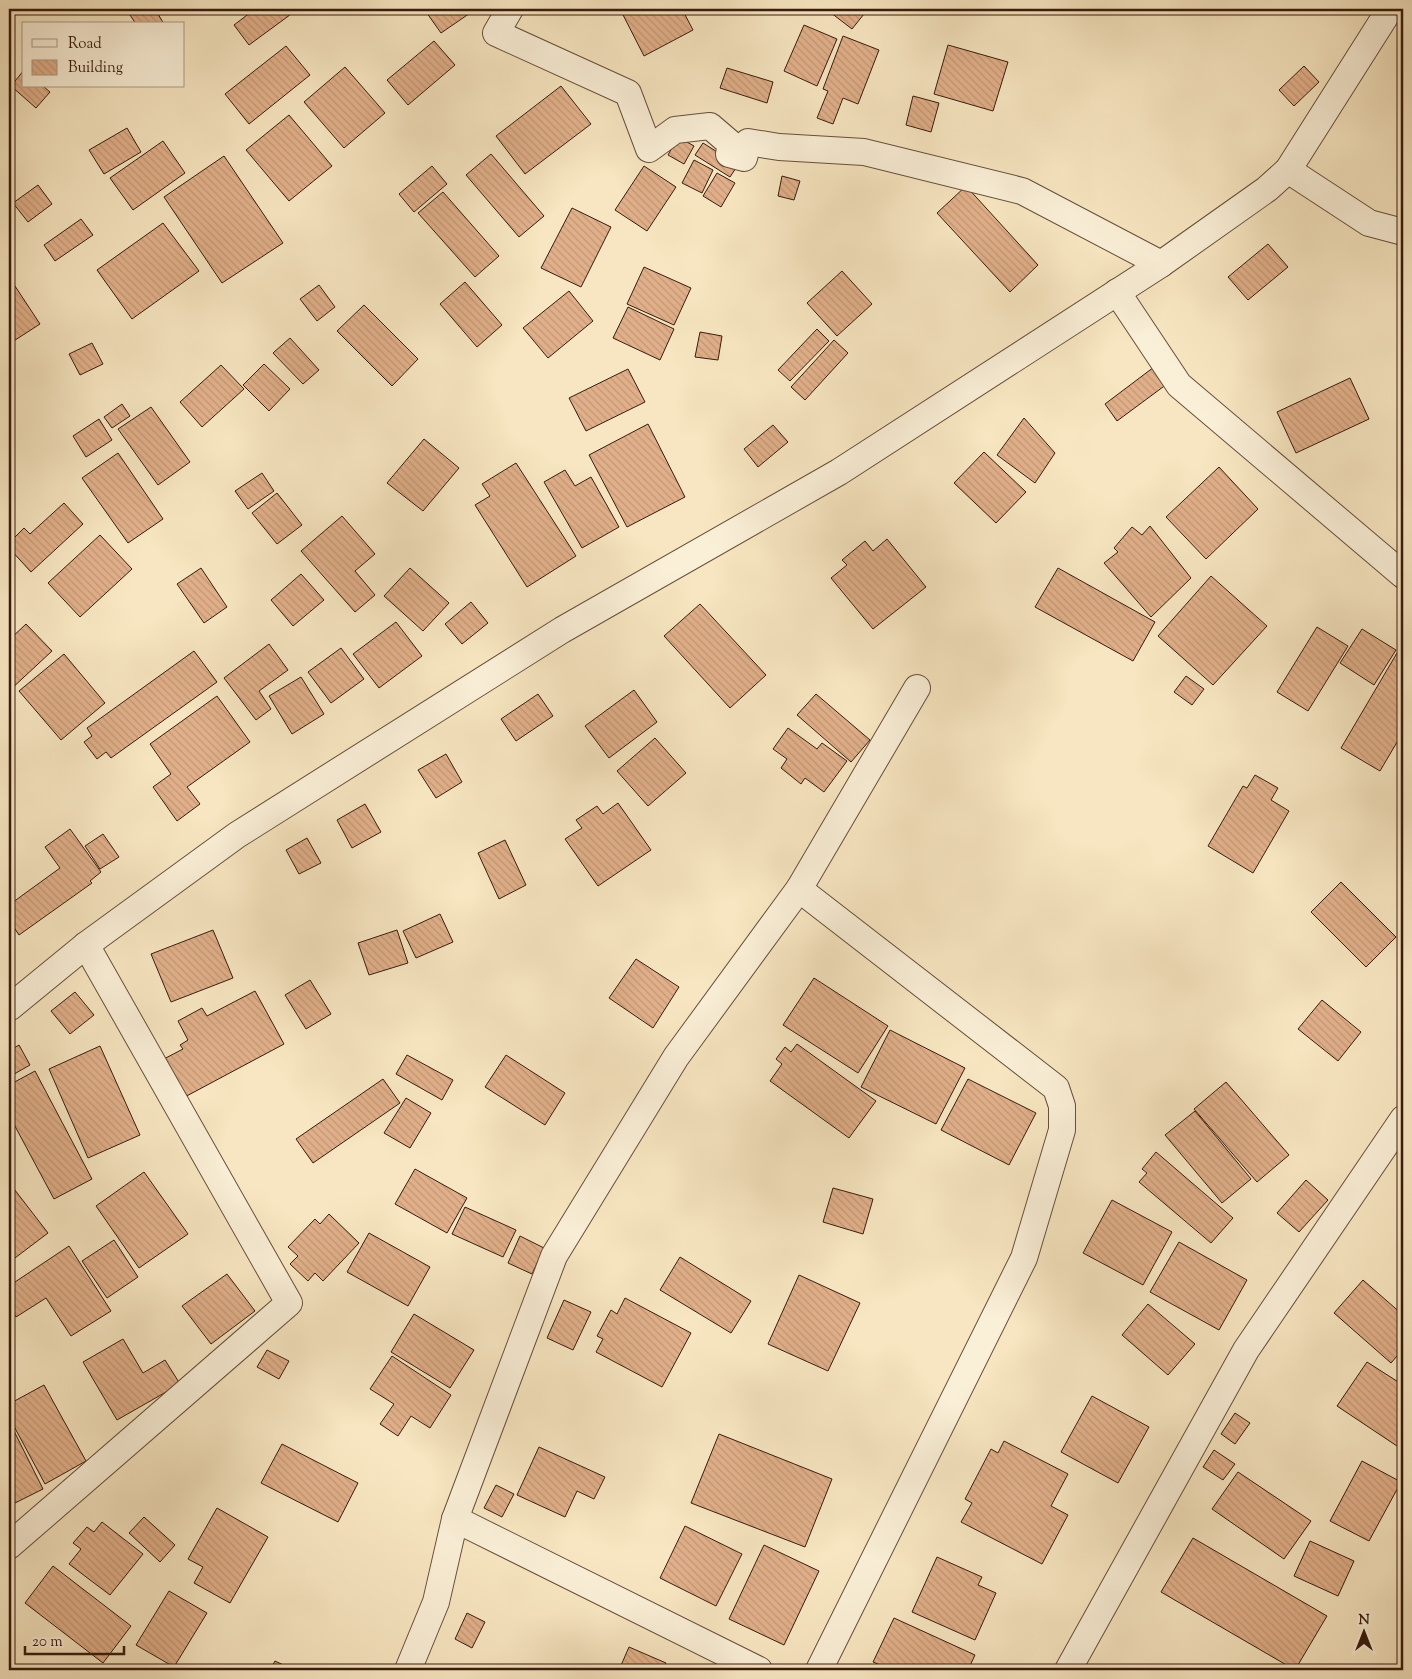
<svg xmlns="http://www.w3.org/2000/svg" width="1412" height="1679" viewBox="0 0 1412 1679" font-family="'Sorts Mill Goudy',serif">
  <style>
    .building { fill: url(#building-back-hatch); stroke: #381b0e }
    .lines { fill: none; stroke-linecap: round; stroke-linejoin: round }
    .street-casing { stroke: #684e3b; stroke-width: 28 }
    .street { stroke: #faefd7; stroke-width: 26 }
  </style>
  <defs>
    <pattern id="building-back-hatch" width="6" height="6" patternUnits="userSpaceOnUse" patternTransform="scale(1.25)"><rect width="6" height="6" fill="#e1b08a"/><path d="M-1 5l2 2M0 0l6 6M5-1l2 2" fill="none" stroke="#c29776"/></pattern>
  </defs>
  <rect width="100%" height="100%" fill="#f7e6c1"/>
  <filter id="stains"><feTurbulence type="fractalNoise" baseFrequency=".004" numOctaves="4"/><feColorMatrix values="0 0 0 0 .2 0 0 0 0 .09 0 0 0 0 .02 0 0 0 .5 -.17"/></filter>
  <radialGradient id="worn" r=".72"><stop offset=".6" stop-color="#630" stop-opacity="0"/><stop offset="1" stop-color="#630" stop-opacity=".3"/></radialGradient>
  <!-- building -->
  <g class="building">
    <path d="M126,9H155L164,24H136Z"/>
    <path d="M255,9H298L249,45L234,25Z"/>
    <path d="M424,9H476L441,33Z"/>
    <path d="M620,9H682L693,30L644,56Z"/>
    <path d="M826,9H868L852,29Z"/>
    <path d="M804,25L837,39L817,86L784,71Z"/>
    <path d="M843,36L879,50L858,104L843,98L833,124L817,118L828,91L823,89Z"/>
    <path d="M434,41L455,65L408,105L387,80Z"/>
    <path d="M948,45L1008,62L993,111L934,94Z"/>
    <path d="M286,46L310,75L249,124L225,94Z"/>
    <path d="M1304,66L1319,82L1294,106L1279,90Z"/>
    <path d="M345,67L385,113L344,148L304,102Z"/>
    <path d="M727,68L773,82L767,103L720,88Z"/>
    <path d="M24,70V86H43L50,92L36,108L11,86Z"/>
    <path d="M561,86L591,124L525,174L496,136Z"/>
    <path d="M913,96L939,103L931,132L906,125Z"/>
    <path d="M289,115L332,166L289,201L246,150Z"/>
    <path d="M127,128L141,152L104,174L89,150Z"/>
    <path d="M678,137L694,146L684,164L668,155Z"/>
    <path d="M163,141L185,173L133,210L110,178Z"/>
    <path d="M703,143L738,165L730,177L695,155Z"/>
    <path d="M491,154L544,216L519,237L466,175Z"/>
    <path d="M224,156L283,243L222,283L164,197Z"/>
    <path d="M694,160L713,170L702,193L682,183Z"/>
    <path d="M432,166L447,184L414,212L399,194Z"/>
    <path d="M644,166L676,187L647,231L615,210Z"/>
    <path d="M717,173L735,183L721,207L703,196Z"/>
    <path d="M782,176L800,181L794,200L778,196Z"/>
    <path d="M38,185L52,204L28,222L13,203Z"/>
    <path d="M966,186L1038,265L1010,292L937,213Z"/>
    <path d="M443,192L499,256L475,277L418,213Z"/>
    <path d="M572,208L611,227L581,287L541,268Z"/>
    <path d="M81,219L93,235L55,261L44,245Z"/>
    <path d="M163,223L199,271L132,319L97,270Z"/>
    <path d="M1268,244L1288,267L1248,300L1228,277Z"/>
    <path d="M644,267L691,288L674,325L627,304Z"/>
    <path d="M842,271L872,304L837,336L807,303Z"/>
    <path d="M11,280L40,324L9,344V281Z"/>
    <path d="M465,282L502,325L477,347L440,304Z"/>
    <path d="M319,285L335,307L317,321L300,299Z"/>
    <path d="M569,291L593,321L548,358L523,328Z"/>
    <path d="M364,305L418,359L392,386L337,331Z"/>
    <path d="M628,307L674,329L660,360L613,338Z"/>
    <path d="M817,329L829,341L790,381L778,370Z"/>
    <path d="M700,332L722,336L718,360L695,357Z"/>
    <path d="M290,338L319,370L303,384L273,353Z"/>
    <path d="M834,340L848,353L805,400L791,387Z"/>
    <path d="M92,343L103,364L80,375L69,354Z"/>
    <path d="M264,364L290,389L269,411L243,385Z"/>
    <path d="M221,365L244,389L202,427L180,402Z"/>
    <path d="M1154,367L1167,384L1117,421L1105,404Z"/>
    <path d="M628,369L645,402L586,431L569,398Z"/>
    <path d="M1350,378L1369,419L1296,453L1277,412Z"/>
    <path d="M122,404L130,416L112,428L104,417Z"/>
    <path d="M151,407L190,462L158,485L118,429Z"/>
    <path d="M1024,418L1055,453L1035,483L997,455Z"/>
    <path d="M99,419L112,440L86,457L73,436Z"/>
    <path d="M648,424L685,497L627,527L589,455Z"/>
    <path d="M773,425L788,442L758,467L744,449Z"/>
    <path d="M424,439L459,468L423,511L387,483Z"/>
    <path d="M984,452L1026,492L996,523L954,483Z"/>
    <path d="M118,453L163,519L128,543L82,478Z"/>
    <path d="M516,463L576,556L527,587L475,505L490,496L482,484Z"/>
    <path d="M1219,467L1258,509L1206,559L1166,517Z"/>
    <path d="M565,470L575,486L591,477L619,527L582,548L544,482Z"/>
    <path d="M262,473L274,491L248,509L235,491Z"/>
    <path d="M277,493L302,525L277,544L252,513Z"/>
    <path d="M64,503L83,524L31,572L9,548V543L24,528L30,534Z"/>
    <path d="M342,516L375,554L355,571L375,595L355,612L301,551Z"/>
    <path d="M1150,526L1191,578L1151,617L1104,563L1118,552L1114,548L1132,527L1142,535Z"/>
    <path d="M100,535L132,569L80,617L48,583Z"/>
    <path d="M887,539L926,587L873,629L831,578L847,565L842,560L865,541L873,551Z"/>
    <path d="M201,568L227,607L204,623L177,584Z"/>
    <path d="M410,568L449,603L423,631L384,596Z"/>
    <path d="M1058,568L1155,622L1133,661L1035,607Z"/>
    <path d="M301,574L324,600L293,626L271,600Z"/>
    <path d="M1211,576L1267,626L1213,685L1158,636Z"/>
    <path d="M471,602L488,623L462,644L445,624Z"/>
    <path d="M700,604L766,675L730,708L664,636Z"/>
    <path d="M396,622L422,656L379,688L353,654Z"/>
    <path d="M26,624L52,651L9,691V640Z"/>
    <path d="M1317,627L1348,646L1308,711L1277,692Z"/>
    <path d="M1362,629L1396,650L1374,685L1340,663Z"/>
    <path d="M269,644L288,670L259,691L271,709L256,720L224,678Z"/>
    <path d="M341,648L364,679L331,703L308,672Z"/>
    <path d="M194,651L217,682L111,758L106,752L97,759L84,742L92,736L87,728Z"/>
    <path d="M1397,653L1403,656V732L1380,771L1341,748Z"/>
    <path d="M64,654L105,703L61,740L19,691Z"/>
    <path d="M1186,676L1204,689L1192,705L1174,692Z"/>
    <path d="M301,677L324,714L292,734L269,696Z"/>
    <path d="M634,690L657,722L609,758L585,726Z"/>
    <path d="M538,694L553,716L516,741L501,719Z"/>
    <path d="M816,694L870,740L851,762L797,715Z"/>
    <path d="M217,696L250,742L187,787L200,804L177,821L153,787L171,774L150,744Z"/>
    <path d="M788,728L817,749L822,743L847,761L824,792L805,778L801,784L781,768L787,759L773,749Z"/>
    <path d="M655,738L686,773L648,806L617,771Z"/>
    <path d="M446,754L462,782L436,798L418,770Z"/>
    <path d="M1255,775L1278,788L1271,800L1289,811L1253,873L1208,846L1243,786L1247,788Z"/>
    <path d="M618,803L651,850L598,886L565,839L582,828L576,820L597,806L603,814Z"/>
    <path d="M365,804L381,832L352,848L337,820Z"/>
    <path d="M70,829L101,872L90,881L92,883L19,935L9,920V905L60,868L45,847Z"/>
    <path d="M103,834L119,857L100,869L85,846Z"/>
    <path d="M307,838L321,863L299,874L286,850Z"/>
    <path d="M505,840L526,885L499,899L478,853Z"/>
    <path d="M1341,882L1396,937L1366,967L1311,912Z"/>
    <path d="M440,914L453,942L416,958L403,931Z"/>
    <path d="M213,930L233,978L171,1002L151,954Z"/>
    <path d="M397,930L408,963L369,975L358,943Z"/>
    <path d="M636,959L679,987L653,1028L609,998Z"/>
    <path d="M814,978L888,1026L858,1073L783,1025Z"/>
    <path d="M310,980L331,1014L306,1029L285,995Z"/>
    <path d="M255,991L284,1044L181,1099L160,1061L183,1049L180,1045L188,1040L178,1021L202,1008L207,1016Z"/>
    <path d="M75,992L94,1015L70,1034L51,1011Z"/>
    <path d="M1322,1000L1361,1032L1338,1061L1298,1029Z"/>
    <path d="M890,1030L965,1068L936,1124L861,1087Z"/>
    <path d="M797,1044L876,1101L849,1138L770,1081L782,1064L776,1059L785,1047L791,1052Z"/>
    <path d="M19,1045L30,1065L9,1077V1051Z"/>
    <path d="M100,1046L140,1135L88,1158L49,1069Z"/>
    <path d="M407,1055L453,1080L442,1100L396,1074Z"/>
    <path d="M506,1055L565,1093L545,1125L485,1087Z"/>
    <path d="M35,1071L92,1179L54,1199L9,1115V1085Z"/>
    <path d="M383,1079L400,1103L313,1163L296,1139Z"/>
    <path d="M968,1079L1036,1113L1009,1165L941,1130Z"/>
    <path d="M1226,1082L1289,1155L1257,1182L1194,1109Z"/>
    <path d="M406,1098L431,1113L410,1148L384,1133Z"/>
    <path d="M1195,1111L1251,1179L1222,1203L1165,1135Z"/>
    <path d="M1156,1152L1233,1218L1211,1243L1139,1182L1147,1173L1142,1169Z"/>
    <path d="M415,1169L467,1198L447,1233L395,1204Z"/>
    <path d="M144,1172L188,1234L139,1268L96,1206Z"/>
    <path d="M1306,1180L1328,1200L1299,1232L1277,1213Z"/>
    <path d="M11,1185L48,1233L11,1261L9,1258V1187Z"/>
    <path d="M833,1188L873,1199L863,1234L823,1222Z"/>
    <path d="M1112,1200L1172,1232L1143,1285L1083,1253Z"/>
    <path d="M465,1207L516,1230L503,1257L452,1234Z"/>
    <path d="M329,1214L359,1243L323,1281L315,1273L308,1281L290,1264L298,1256L288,1247L315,1219L320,1224Z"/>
    <path d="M369,1233L430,1267L408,1306L347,1272Z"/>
    <path d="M520,1236L544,1248L532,1274L508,1263Z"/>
    <path d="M114,1240L138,1277L107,1298L82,1261Z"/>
    <path d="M1179,1242L1247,1280L1219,1330L1150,1292Z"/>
    <path d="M69,1246L111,1311L71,1336L46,1298L16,1317L9,1306V1286Z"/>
    <path d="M680,1257L751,1301L731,1333L660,1290Z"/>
    <path d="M227,1274L255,1311L211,1344L182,1306Z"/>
    <path d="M799,1275L860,1303L828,1371L768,1344Z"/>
    <path d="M1363,1280L1403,1315V1349L1391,1363L1334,1313Z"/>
    <path d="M625,1298L691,1333L662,1387L596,1352L603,1339L597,1336L611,1310L617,1314Z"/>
    <path d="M564,1300L591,1312L573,1350L547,1338Z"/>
    <path d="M1148,1304L1195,1344L1168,1375L1122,1335Z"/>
    <path d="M414,1314L474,1350L450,1388L391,1352Z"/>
    <path d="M123,1339L143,1373L165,1360L180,1384L117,1420L83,1362Z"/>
    <path d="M267,1350L289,1361L279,1379L257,1367Z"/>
    <path d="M392,1356L451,1395L430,1428L411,1416L398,1436L380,1424L394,1404L370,1389Z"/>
    <path d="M1367,1362L1403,1385V1450L1337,1406Z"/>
    <path d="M44,1385L86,1461L45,1484L9,1417V1404Z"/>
    <path d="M1092,1396L1149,1427L1118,1483L1061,1452Z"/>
    <path d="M1235,1413L1250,1423L1235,1444L1221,1434Z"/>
    <path d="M9,1421L43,1489L9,1506Z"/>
    <path d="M719,1434L832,1479L805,1547L691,1503Z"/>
    <path d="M1004,1441L1068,1474L1051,1506L1068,1515L1042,1564L961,1522L972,1503L965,1499L991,1449L998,1453Z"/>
    <path d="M282,1444L358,1483L338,1522L261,1483Z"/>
    <path d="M539,1447L605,1477L594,1499L577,1491L565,1517L517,1495Z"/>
    <path d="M1214,1450L1235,1464L1223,1480L1203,1467Z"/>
    <path d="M1362,1461L1401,1482L1369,1541L1330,1521Z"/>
    <path d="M1238,1472L1311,1521L1284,1559L1212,1509Z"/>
    <path d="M496,1485L514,1494L502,1517L484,1508Z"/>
    <path d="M217,1508L268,1537L230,1603L194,1583L203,1567L188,1559Z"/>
    <path d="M144,1517L175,1545L160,1562L129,1533Z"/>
    <path d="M102,1522L143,1554L110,1595L69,1564L81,1549L73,1543L87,1527L94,1532Z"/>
    <path d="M685,1526L742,1554L716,1606L660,1578Z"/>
    <path d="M1193,1538L1327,1616L1295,1670L1161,1592Z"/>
    <path d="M1310,1541L1354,1561L1338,1596L1294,1576Z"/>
    <path d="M764,1545L819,1571L784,1645L729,1619Z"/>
    <path d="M937,1557L982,1577L978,1585L996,1593L975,1640L912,1612Z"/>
    <path d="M53,1566L131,1626L103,1663L25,1603Z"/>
    <path d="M169,1591L207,1613L174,1667L136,1645Z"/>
    <path d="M467,1613L485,1622L472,1648L455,1639Z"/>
    <path d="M894,1618L975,1655L968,1670H892L873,1662Z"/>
    <path d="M629,1647L666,1663L663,1670H619Z"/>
    <path d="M275,1661L294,1670H270Z"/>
  </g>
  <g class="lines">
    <defs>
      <g id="street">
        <path d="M510,9L496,33L628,93L649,149L675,130L710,126L731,144L729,154L744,158L748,142L779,147L864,152L1022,191L1161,264"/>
        <path d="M1288,170L1369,223L1403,232"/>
        <path d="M1117,292L1179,385L1403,575"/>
        <path d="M799,889L1056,1088L1062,1106V1130L1024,1258L819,1670"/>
        <path d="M9,1008L86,945L237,835L562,630L839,472L1161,264L1267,189L1288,170L1390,9"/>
        <path d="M455,1519L759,1670"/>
        <path d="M9,1546L289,1303L86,945"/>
        <path d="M408,1670L436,1602L455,1519L554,1256L676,1057L799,889L917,688"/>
        <path d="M1068,1670L1246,1350L1403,1119"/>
      </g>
    </defs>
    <!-- street casing -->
    <use href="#street" class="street-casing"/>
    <!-- street -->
    <use href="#street" class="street"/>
  </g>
  <!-- margin -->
  <rect width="1412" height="1679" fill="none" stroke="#f7e6c1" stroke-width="30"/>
  <rect x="10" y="10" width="1392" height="1659" fill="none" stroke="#381b0e" stroke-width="2.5"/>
  <rect x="15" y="15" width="1382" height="1649" fill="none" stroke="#381b0e"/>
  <!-- legend -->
  <rect x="22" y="22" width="162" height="65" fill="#faefd7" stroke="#ac9a87"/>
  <rect x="32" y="39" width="25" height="8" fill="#faefd7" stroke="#ac9a87"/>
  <text x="68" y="48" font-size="15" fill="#381b0e">Road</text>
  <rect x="32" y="60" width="25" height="15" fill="url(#building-back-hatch)" stroke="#ac9a87"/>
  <text x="68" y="72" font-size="15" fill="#381b0e">Building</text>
  <!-- north arrow -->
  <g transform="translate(1364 1632)" stroke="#faefd7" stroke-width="4" paint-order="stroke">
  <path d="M0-4L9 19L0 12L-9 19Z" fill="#381b0e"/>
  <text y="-8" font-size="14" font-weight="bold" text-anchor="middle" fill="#381b0e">N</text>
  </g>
  <!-- scale -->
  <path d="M25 1646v8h99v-8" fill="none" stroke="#381b0e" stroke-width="2.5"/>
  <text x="32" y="1646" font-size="15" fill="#381b0e" stroke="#faefd7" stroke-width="4" paint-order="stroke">20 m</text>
  <rect width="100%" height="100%" filter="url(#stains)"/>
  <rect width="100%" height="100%" fill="url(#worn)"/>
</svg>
